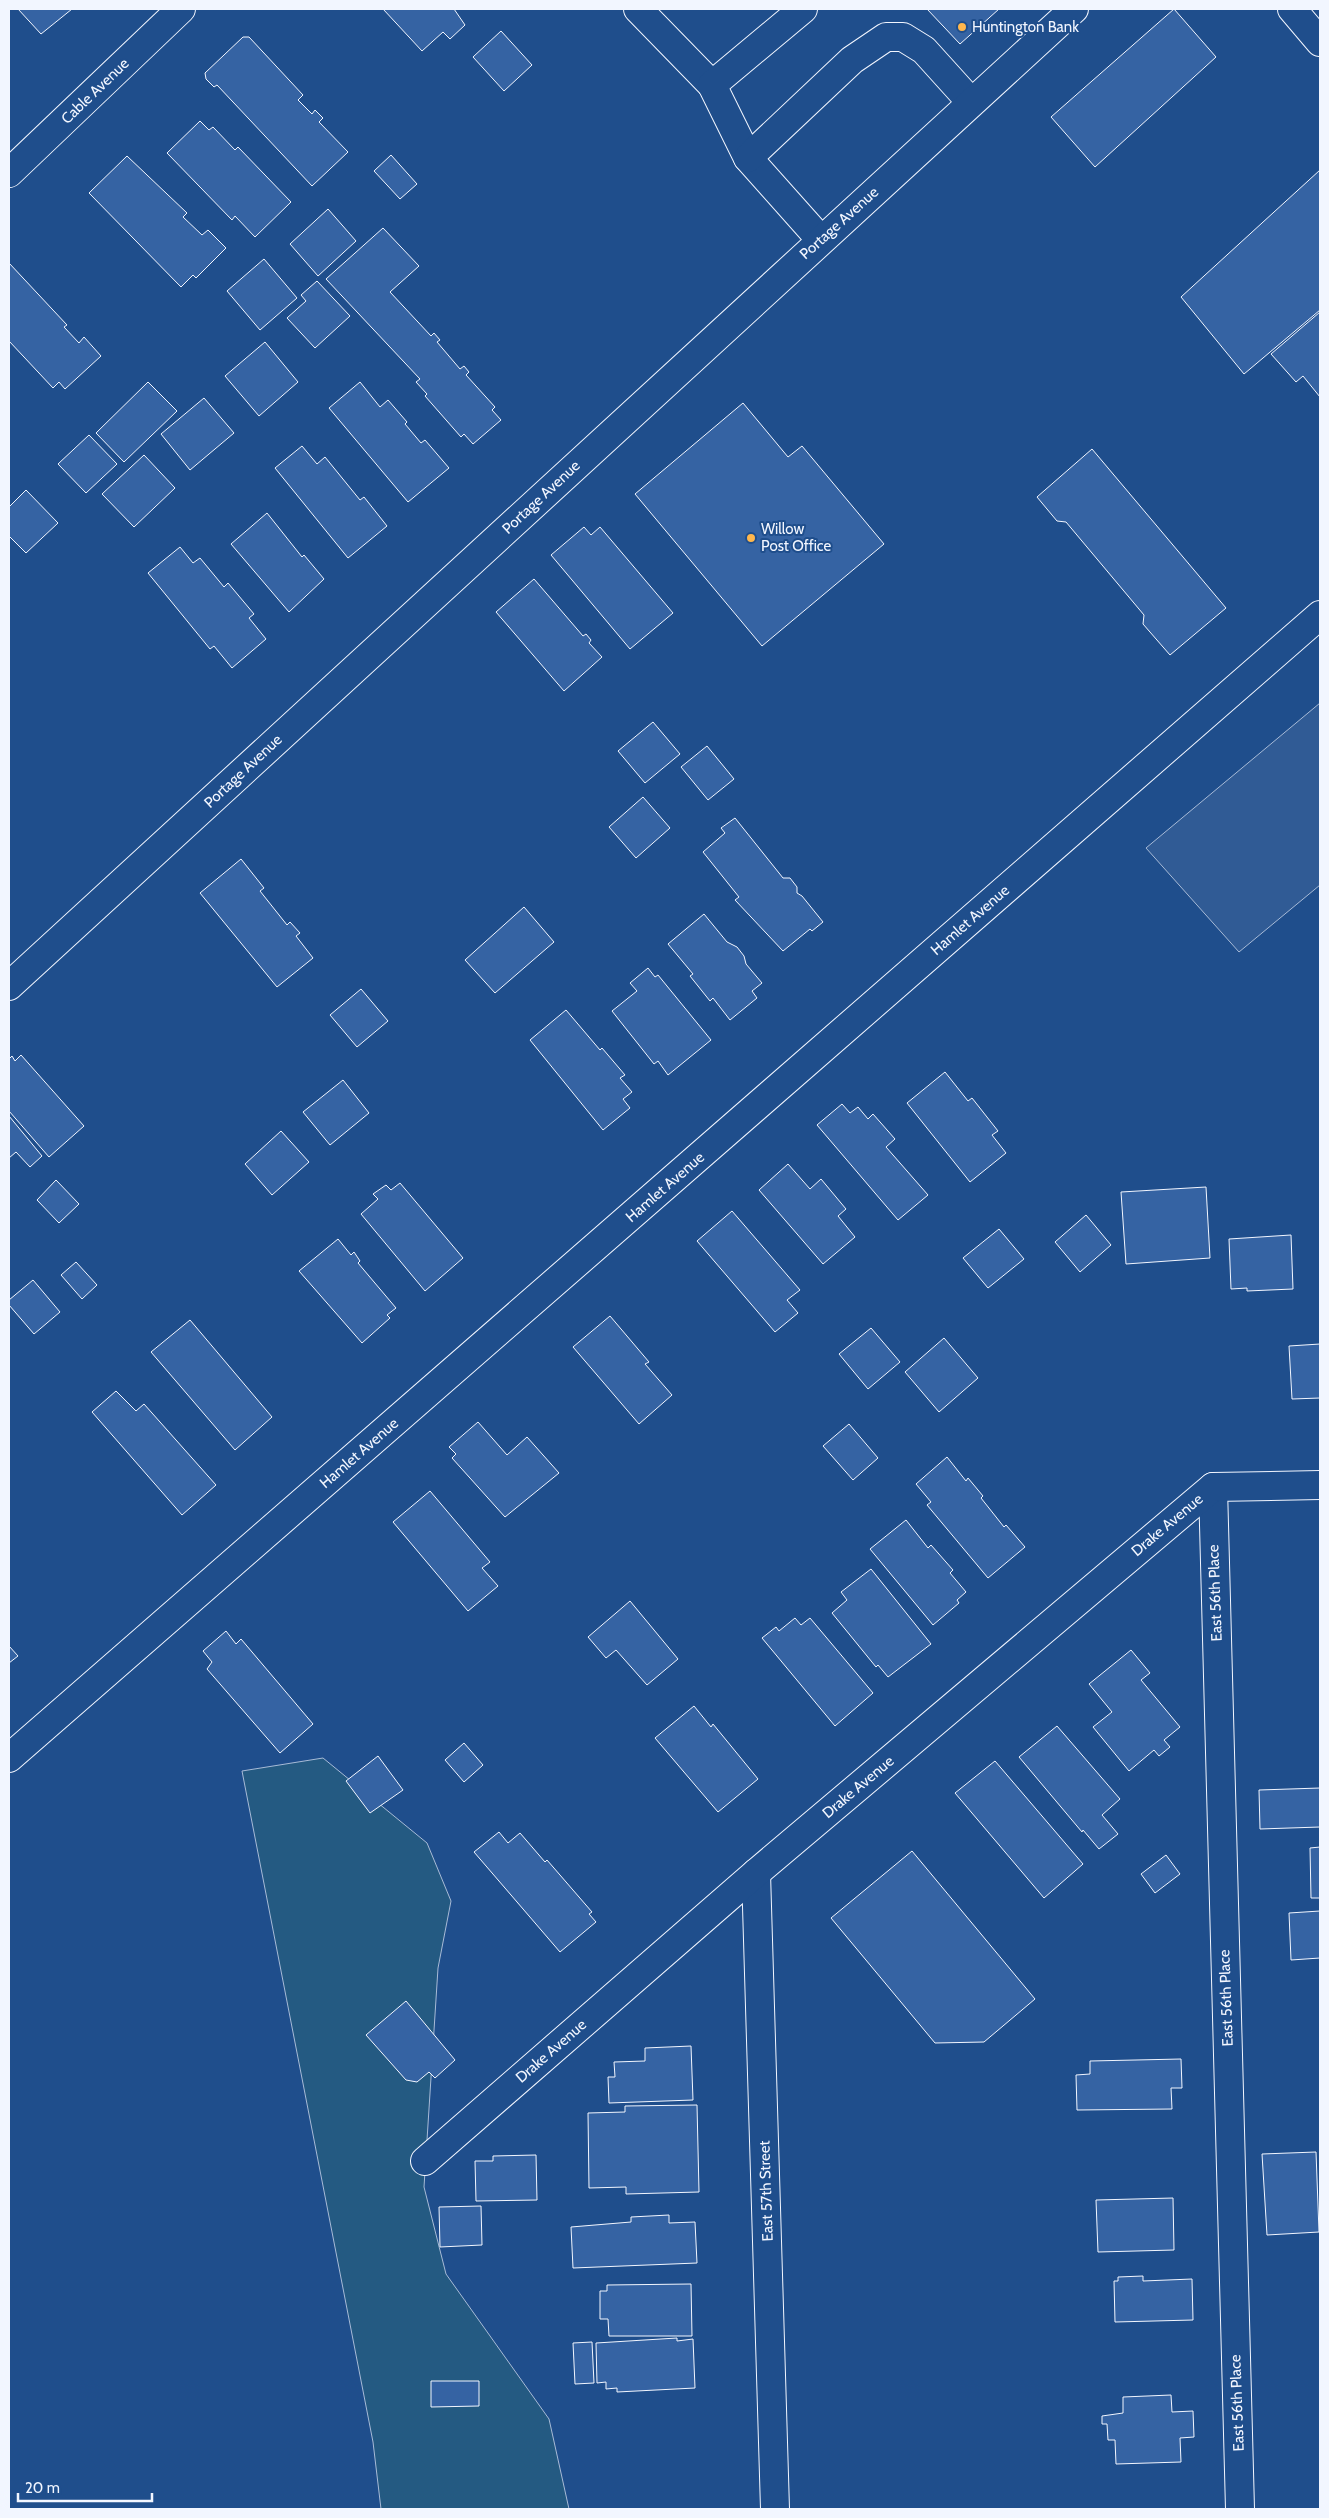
<svg xmlns="http://www.w3.org/2000/svg" width="1329" height="2518" viewBox="0 0 1329 2518" font-family="Cabin,sans-serif">
  <style>
    .green { fill: #245a82; stroke: #a8bbd7 }
    .parking { fill: #305b95; stroke: #a8bbd7 }
    .building { fill: #3563a3; stroke: #f2f6ff }
    .lines { fill: none; stroke-linecap: round; stroke-linejoin: round }
    .minor-casing { stroke: #f2f6ff; stroke-width: 30 }
    .major-casing { stroke: #f2f6ff; stroke-width: 30 }
    .minor { stroke: #1f4e8c; stroke-width: 28 }
    .major { stroke: #1f4e8c; stroke-width: 28 }
    .poi-dot { fill: #ffb74d; stroke: #1f4e8c; stroke-width: 2 }
    .labels { text-anchor: middle; dominant-baseline: central; stroke-width: 4; stroke-linejoin: round; paint-order: stroke }
    .poi-label { font-size: 15px; fill: #f2f6ff; stroke: #1f4e8c; text-anchor: start }
    .street-label { font-size: 15px; fill: #f2f6ff; stroke: #1f4e8c }
  </style>
  <rect width="100%" height="100%" fill="#1f4e8c"/>
  <!-- green -->
  <path class="green" d="M323,1758L427,1843L451,1901L438,1968L424,2187L446,2274L549,2419L569,2509H381L373,2442L242,1771Z"/>
  <!-- parking -->
  <path class="parking" d="M1320,703V885L1239,952L1146,848Z"/>
  <!-- building -->
  <g class="building">
    <path d="M18,9H72L41,34Z"/>
    <path d="M383,9H454L465,25L450,39L443,32L422,51Z"/>
    <path d="M927,9H999L960,44Z"/>
    <path d="M1174,9L1216,57L1095,167L1051,117Z"/>
    <path d="M501,31L532,65L504,91L473,57Z"/>
    <path d="M243,37H249L303,95L298,100L312,114L315,110L323,118L319,122L348,152L312,186L217,85L214,87L206,79L205,73Z"/>
    <path d="M200,121L209,130L213,127L235,150L238,147L291,202L255,237L235,216L232,220L167,153Z"/>
    <path d="M391,155L417,184L400,199L374,171Z"/>
    <path d="M127,156L187,213L183,217L202,235L208,230L226,248L196,278L193,275L181,287L89,193Z"/>
    <path d="M1320,170V310L1244,374L1181,297Z"/>
    <path d="M328,209L356,241L318,276L290,244Z"/>
    <path d="M383,228L419,266L390,292L431,336L434,333L440,340L437,342L460,369L464,366L469,372L466,375L495,407L492,410L501,420L473,444L464,434L461,437L425,396L427,394L416,382L420,379L326,279Z"/>
    <path d="M264,259L297,298L260,330L227,291Z"/>
    <path d="M9,263L67,325L64,327L79,343L84,337L101,356L65,389L59,382L53,388L9,341Z"/>
    <path d="M317,281L350,316L315,348L287,318L306,301L301,295Z"/>
    <path d="M1320,312V397L1303,376L1296,382L1271,354Z"/>
    <path d="M265,342L298,382L259,416L225,376Z"/>
    <path d="M148,382L177,411L124,462L96,433Z"/>
    <path d="M360,382L380,407L388,400L407,422L405,424L421,443L425,440L449,468L408,502L329,408Z"/>
    <path d="M204,398L234,433L190,470L161,434Z"/>
    <path d="M743,403L788,457L802,446L884,544L762,646L635,494Z"/>
    <path d="M89,435L117,464L86,493L58,464Z"/>
    <path d="M302,446L317,464L325,457L360,500L364,497L387,526L348,558L275,468Z"/>
    <path d="M1092,449L1226,608L1170,655L1143,624L1144,615L1066,522L1057,521L1037,497Z"/>
    <path d="M144,455L175,488L134,527L102,494Z"/>
    <path d="M26,490L58,523L26,553L9,536V507Z"/>
    <path d="M267,513L302,557L304,555L324,579L289,612L231,544Z"/>
    <path d="M584,527L591,535L600,527L673,613L630,649L551,555Z"/>
    <path d="M180,547L193,563L200,558L224,587L228,583L254,614L249,618L266,639L232,668L214,646L210,649L148,573Z"/>
    <path d="M534,579L583,636L586,634L591,640L589,643L602,657L564,691L496,612Z"/>
    <path d="M653,722L680,754L645,783L618,751Z"/>
    <path d="M707,746L734,779L708,800L681,767Z"/>
    <path d="M643,797L670,828L636,858L609,827Z"/>
    <path d="M735,818L783,878H790L797,887V893L802,896L823,922L812,931L810,929L783,951L735,900L739,897L703,852L725,833L721,828Z"/>
    <path d="M241,859L264,888L260,891L287,925L290,922L300,933L296,936L313,958L277,987L200,893Z"/>
    <path d="M524,907L554,942L495,993L465,960Z"/>
    <path d="M704,914L727,942L737,947L744,956L746,964L762,983L752,991L757,998L730,1020L713,998L710,1001L690,976L693,974L668,944Z"/>
    <path d="M648,968L655,977L658,975L711,1040L668,1075L658,1061L654,1064L612,1011L637,991L630,983Z"/>
    <path d="M361,989L388,1021L357,1047L330,1015Z"/>
    <path d="M566,1010L600,1050L602,1048L625,1075L620,1078L632,1092L623,1099L630,1108L603,1130L530,1040Z"/>
    <path d="M21,1055L84,1126L49,1157L9,1111V1059L12,1056L15,1061Z"/>
    <path d="M945,1072L968,1101L972,1098L998,1131L992,1135L1006,1153L970,1182L907,1103Z"/>
    <path d="M343,1080L369,1113L330,1145L303,1112Z"/>
    <path d="M842,1104L850,1113L858,1107L868,1119L873,1114L895,1139L886,1147L928,1195L898,1220L817,1125Z"/>
    <path d="M9,1116L42,1156L30,1167L16,1152L9,1158Z"/>
    <path d="M281,1131L309,1162L272,1195L245,1164Z"/>
    <path d="M788,1164L810,1189L821,1179L846,1209L838,1216L855,1237L823,1264L759,1190Z"/>
    <path d="M56,1180L79,1204L59,1223L37,1200Z"/>
    <path d="M400,1183L463,1258L425,1291L361,1214L378,1199L373,1194L386,1185L391,1190Z"/>
    <path d="M1206,1187L1210,1258L1126,1264L1121,1192Z"/>
    <path d="M732,1211L800,1290L787,1300L798,1313L775,1332L697,1241Z"/>
    <path d="M1086,1215L1111,1245L1080,1272L1055,1242Z"/>
    <path d="M999,1229L1024,1259L988,1288L963,1258Z"/>
    <path d="M1291,1235L1293,1289L1247,1291V1288L1231,1289L1229,1239Z"/>
    <path d="M338,1239L351,1255L354,1252L360,1261L358,1263L396,1308L387,1315L390,1318L362,1343L299,1271Z"/>
    <path d="M76,1262L97,1285L82,1299L61,1275Z"/>
    <path d="M33,1280L60,1312L34,1334L9,1305V1300Z"/>
    <path d="M610,1316L649,1362L645,1364L672,1395L639,1424L573,1347Z"/>
    <path d="M190,1320L272,1417L235,1450L151,1352Z"/>
    <path d="M871,1328L900,1362L868,1389L839,1354Z"/>
    <path d="M944,1338L978,1378L939,1412L905,1372Z"/>
    <path d="M1320,1344V1398L1292,1399L1289,1346Z"/>
    <path d="M116,1391L136,1411L144,1404L216,1485L182,1515L92,1412Z"/>
    <path d="M478,1422L507,1455L527,1437L559,1473L505,1517L452,1458L456,1454L449,1447Z"/>
    <path d="M849,1424L878,1458L853,1480L823,1446Z"/>
    <path d="M947,1457L966,1481L968,1478L983,1496L981,1498L1004,1527L1006,1525L1025,1547L988,1578L927,1505L931,1502L916,1484Z"/>
    <path d="M430,1491L490,1562L482,1568L498,1586L468,1611L393,1522Z"/>
    <path d="M906,1520L928,1548L931,1545L953,1570L950,1573L966,1592L957,1600L959,1603L933,1625L870,1549Z"/>
    <path d="M871,1569L931,1644L888,1677L878,1665L876,1667L832,1613L847,1600L841,1592Z"/>
    <path d="M630,1601L678,1659L647,1685L616,1650L606,1658L588,1637Z"/>
    <path d="M795,1618L801,1625L810,1618L873,1693L835,1726L762,1638L776,1627L779,1631Z"/>
    <path d="M226,1631L236,1644L241,1639L313,1724L280,1753L207,1669L212,1662L203,1651Z"/>
    <path d="M9,1646L18,1656L9,1663Z"/>
    <path d="M1131,1650L1150,1673L1141,1680L1180,1727L1164,1740L1170,1747L1159,1756L1154,1750L1129,1771L1093,1727L1112,1712L1089,1684Z"/>
    <path d="M694,1706L711,1727L713,1724L758,1779L718,1812L655,1738Z"/>
    <path d="M1057,1726L1120,1799L1102,1815L1118,1834L1099,1849L1083,1830L1082,1832L1019,1757Z"/>
    <path d="M464,1743L483,1765L464,1782L445,1760Z"/>
    <path d="M378,1756L403,1790L370,1813L346,1781Z"/>
    <path d="M995,1761L1083,1864L1044,1898L955,1793Z"/>
    <path d="M1320,1788V1827L1260,1829L1259,1790Z"/>
    <path d="M499,1832L508,1843L520,1833L545,1862L547,1860L592,1912L589,1914L596,1922L560,1952L474,1852Z"/>
    <path d="M1320,1847V1898H1311L1310,1848Z"/>
    <path d="M912,1851L1035,1999L984,2042L935,2043L831,1918Z"/>
    <path d="M1166,1855L1180,1874L1155,1893L1141,1874Z"/>
    <path d="M1320,1911V1958L1291,1960L1289,1913Z"/>
    <path d="M406,2001L455,2060L435,2078L429,2072L417,2082L406,2080L366,2035Z"/>
    <path d="M691,2046L693,2100L609,2103L608,2077H615L614,2062L645,2061V2048Z"/>
    <path d="M1181,2059L1182,2088H1171L1172,2109L1077,2110L1076,2075L1090,2074V2061Z"/>
    <path d="M697,2105L699,2192L626,2194V2187L589,2188L588,2113L625,2112V2106Z"/>
    <path d="M1316,2152L1319,2232L1267,2235L1262,2154Z"/>
    <path d="M536,2155L537,2200L476,2201L475,2161H493V2156Z"/>
    <path d="M1173,2198L1174,2250L1098,2252L1096,2200Z"/>
    <path d="M481,2206L482,2245L440,2247L439,2207Z"/>
    <path d="M669,2215V2223L695,2222L697,2263L573,2268L571,2227L631,2222V2217Z"/>
    <path d="M1143,2276V2281L1192,2279L1193,2320L1115,2322L1114,2281H1118V2277Z"/>
    <path d="M691,2284L692,2336H609L608,2319H600V2291H607V2285Z"/>
    <path d="M677,2338V2341L693,2339L695,2388L617,2392V2388L606,2389V2382L597,2383L596,2343Z"/>
    <path d="M592,2342L594,2383L575,2384L573,2343Z"/>
    <path d="M431,2381H479V2406L431,2407Z"/>
    <path d="M1171,2395L1172,2412L1193,2411L1194,2437L1180,2438L1181,2462L1116,2464L1115,2440H1108L1107,2424H1102V2416L1123,2413V2397Z"/>
  </g>
  <g class="lines">
    <defs>
      <g id="minor">
        <path d="M638,9L712,85"/>
        <path d="M803,9L712,85L748,158L821,240"/>
        <path d="M748,158L852,60L886,37H903L924,50L971,102"/>
        <path d="M9,173L181,9"/>
        <path d="M9,986L1074,9"/>
        <path d="M1213,1487L1240,2509"/>
        <path d="M9,1758L1320,615"/>
        <path d="M756,1873L775,2509"/>
        <path d="M425,2161L756,1873L1213,1487L1320,1485"/>
      </g>
      <path id="major" d="M1292,9L1320,42"/>
    </defs>
    <!-- minor casing -->
    <use href="#minor" class="minor-casing"/>
    <!-- major casing -->
    <use href="#major" class="major-casing"/>
    <!-- minor -->
    <use href="#minor" class="minor"/>
    <!-- major -->
    <use href="#major" class="major"/>
  </g>
  <!-- markers -->
  <g class="poi-dot">
    <circle cx="962" cy="27" r="5"/>
    <circle cx="751" cy="538" r="5"/>
  </g>
  <g class="labels">
    <!-- poi labels -->
    <g class="poi-label">
      <text x="972" y="27">Huntington Bank</text>
      <text x="761" y="529">Willow<tspan x="761" dy="17">Post Office</tspan></text>
    </g>
    <!-- street labels -->
    <g class="street-label">
      <text transform="translate(95 91) rotate(-44)">Cable Avenue</text>
      <text transform="translate(839 223) rotate(-42)">Portage Avenue</text>
      <text transform="translate(541 497) rotate(-43)">Portage Avenue</text>
      <text transform="translate(243 771) rotate(-43)">Portage Avenue</text>
      <text transform="translate(970 920) rotate(-41)">Hamlet Avenue</text>
      <text transform="translate(665 1187) rotate(-41)">Hamlet Avenue</text>
      <text transform="translate(359 1453) rotate(-41)">Hamlet Avenue</text>
      <text transform="translate(1167 1525) rotate(-40)">Drake Avenue</text>
      <text transform="translate(1215 1593) rotate(-92)">East 56th Place</text>
      <text transform="translate(858 1787) rotate(-40)">Drake Avenue</text>
      <text transform="translate(1226 1998) rotate(-92)">East 56th Place</text>
      <text transform="translate(551 2051) rotate(-41)">Drake Avenue</text>
      <text transform="translate(766 2191) rotate(-92)">East 57th Street</text>
      <text transform="translate(1237 2403) rotate(-92)">East 56th Place</text>
    </g>
  </g>
  <!-- border -->
  <rect width="1329" height="2518" fill="none" stroke="#f2f6ff" stroke-width="20"/>
  <!-- scale -->
  <path d="M18 2493v8h134v-8" fill="none" stroke="#f2f6ff" stroke-width="2.5"/>
  <text x="25" y="2493" font-size="15" fill="#f2f6ff" stroke="#1f4e8c" stroke-width="4" paint-order="stroke">20 m</text>
</svg>
